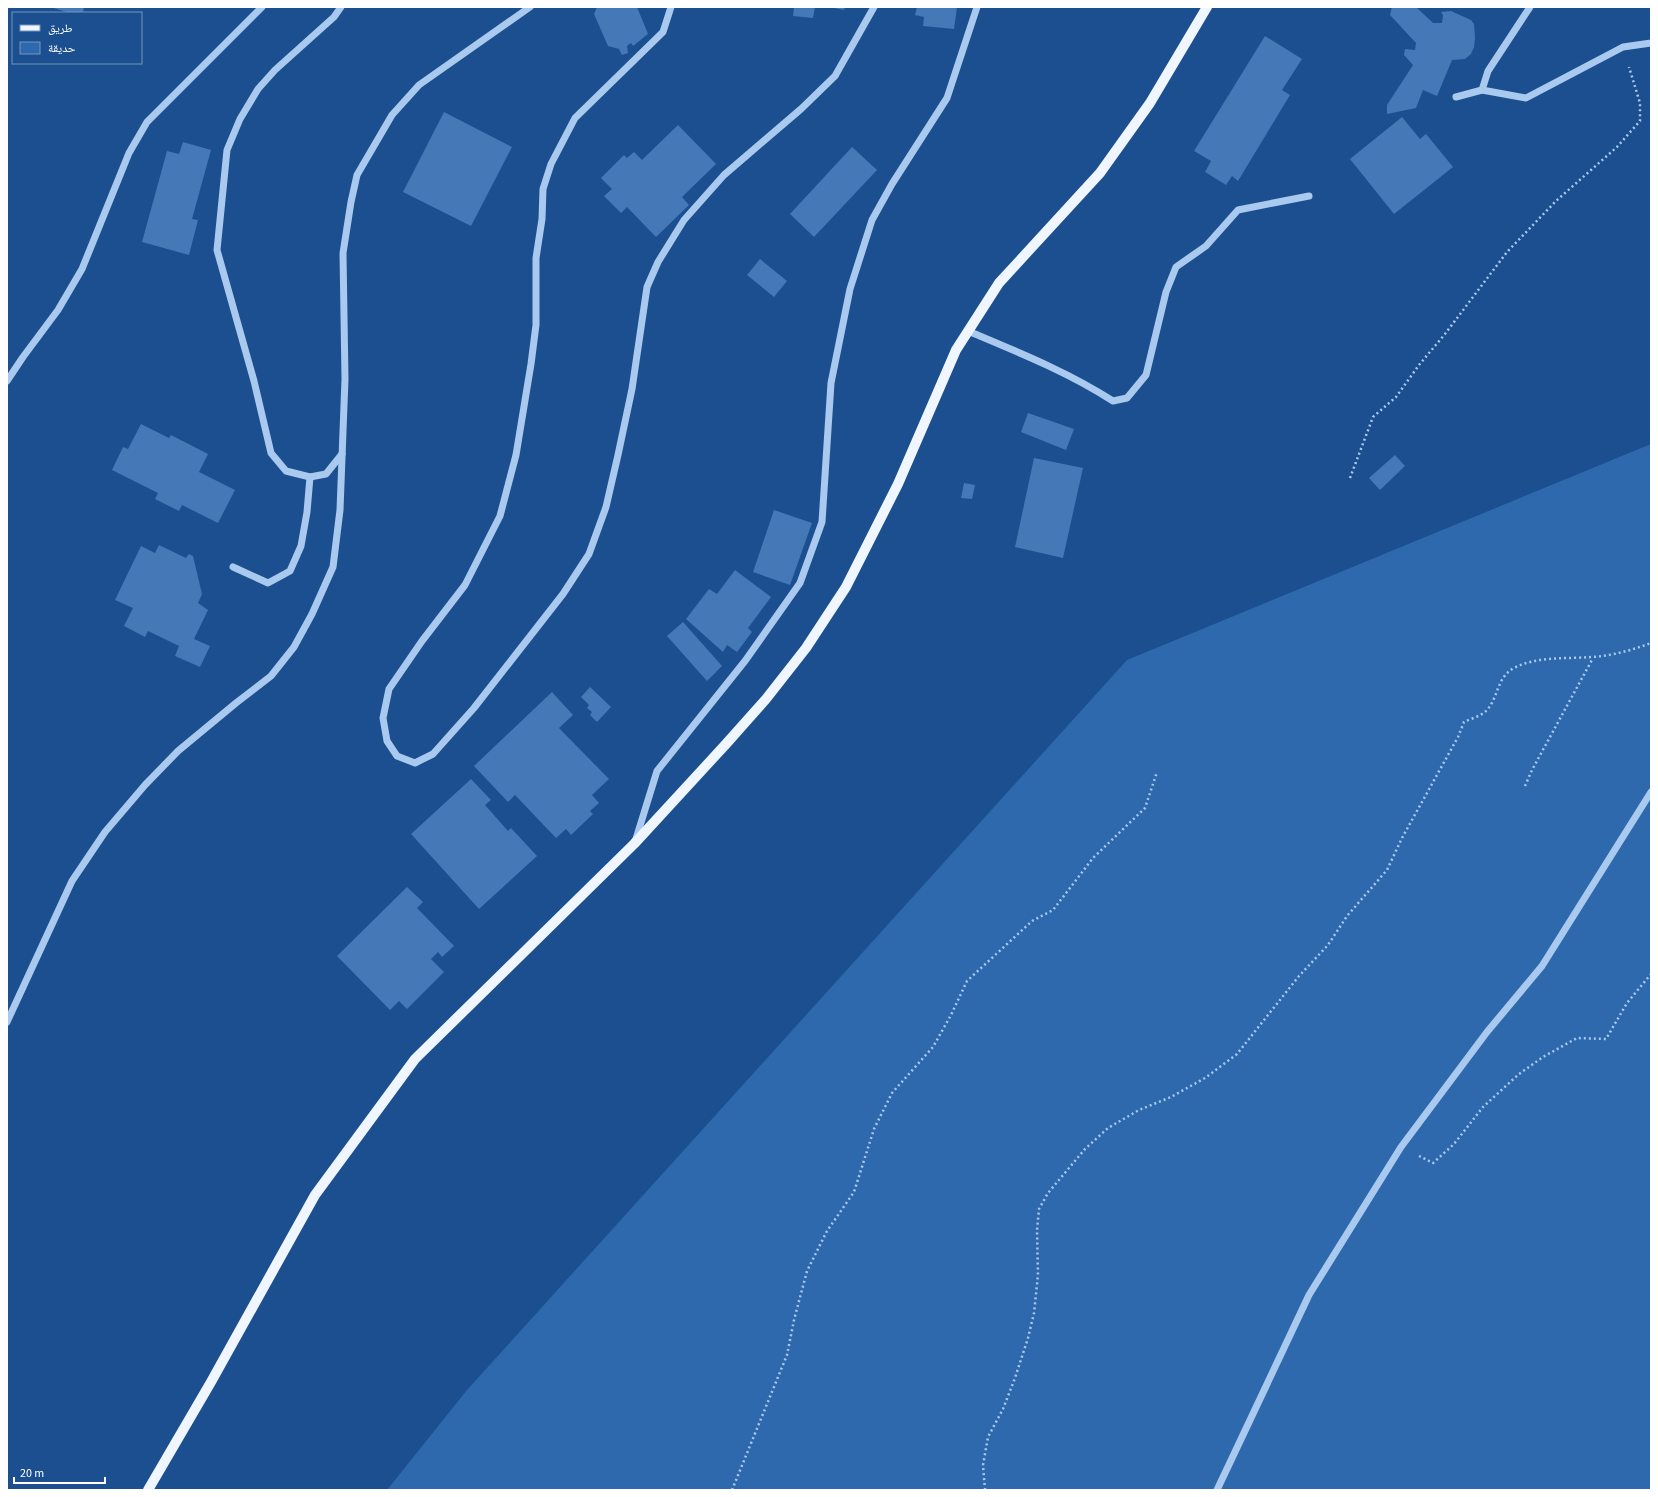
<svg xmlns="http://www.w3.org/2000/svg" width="1658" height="1497" viewBox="0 0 1658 1497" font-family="'Source Sans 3','Noto Naskh Arabic',sans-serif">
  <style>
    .green { fill: #2e69ad }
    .building { fill: #4478b7 }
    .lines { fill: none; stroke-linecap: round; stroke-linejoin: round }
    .path { stroke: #a9c9ee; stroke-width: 2.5; stroke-dasharray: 2 3; stroke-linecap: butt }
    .minor { stroke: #a9c9ee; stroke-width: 7 }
    .major { stroke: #f0f6ff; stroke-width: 10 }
  </style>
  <rect width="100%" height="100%" fill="#1b4f8f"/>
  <!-- green -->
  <path class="green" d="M1651,444V1490H387L467,1390L1127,660Z"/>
  <!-- building -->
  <g class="building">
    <path d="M50,7H84L83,13H70Z"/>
    <path d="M597,7H637L648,34L633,46L631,43L627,46L628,53L622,55L619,49L608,46L594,14Z"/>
    <path d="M794,7H815L813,18L793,16Z"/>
    <path d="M829,7H845L844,10Z"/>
    <path d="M917,7H957L954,29L923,26L924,17L915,15Z"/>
    <path d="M1392,7H1416L1433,23H1442L1443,15L1441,12L1451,11L1471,20L1474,24L1475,38L1474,47L1471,54L1465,59L1452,60L1437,96L1423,90L1416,108L1387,114V105L1413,65L1404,55L1405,49L1415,50L1416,43L1390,15Z"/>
    <path d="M1265,36L1302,59L1282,90L1290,95L1238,181L1232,176L1226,185L1205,172L1211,161L1194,151Z"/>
    <path d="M444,112L512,147L471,226L403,192Z"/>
    <path d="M1402,117L1420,139L1426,134L1453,167L1394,214L1350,159Z"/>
    <path d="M678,125L716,164L682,197L689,205L656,237L627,207L621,213L604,196L612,189L601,178L624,155L627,158L634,152L642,160Z"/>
    <path d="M183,142L211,150L192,219L198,220L189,255L142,242L167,151L179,154Z"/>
    <path d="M852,147L877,170L814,237L790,214Z"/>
    <path d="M760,259L787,281L774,297L747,275Z"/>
    <path d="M1028,413L1074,429L1066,450L1021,432Z"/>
    <path d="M141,424L169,438L171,435L208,454L199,472L235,490L218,523L182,505L179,511L155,499L158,493L112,470L123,447L128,449Z"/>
    <path d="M1395,455L1405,466L1380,490L1369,478Z"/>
    <path d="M1034,458L1083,468L1063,558L1015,547Z"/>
    <path d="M964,483L975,485L972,499L961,498Z"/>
    <path d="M774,510L812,523L790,585L753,572Z"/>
    <path d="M159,545L186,558L189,554L193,556L202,594L198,603L208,610L194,639L210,646L200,667L175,656L179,646L148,631L145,637L124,626L133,608L115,600L141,546L155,553Z"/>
    <path d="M735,570L771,597L748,628L752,632L737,652L727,645L723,652L686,619L709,589L717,594Z"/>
    <path d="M683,622L722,666L707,681L667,636Z"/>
    <path d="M590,687L611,707L597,722L590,715L592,712L587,708L589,705L581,697Z"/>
    <path d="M552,692L573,715L559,728L609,779L592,795L599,803L590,811L593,814L571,835L566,829L556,838L515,795L508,802L474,766Z"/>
    <path d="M471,779L491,800L485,805L508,831L511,828L537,856L479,909L411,834Z"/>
    <path d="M407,887L423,902L417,908L454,946L442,957L438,952L431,959L444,972L407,1009L399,1001L390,1010L337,956Z"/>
  </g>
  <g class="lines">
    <!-- path -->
    <g class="path">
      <path d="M1350,478L1373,417L1396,397L1419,365L1445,334L1507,252L1556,201L1617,147L1640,121V103L1629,67"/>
      <path d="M1525,786L1532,770L1593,658"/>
      <path d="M1419,1156L1433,1163L1454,1144L1483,1107L1519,1074L1543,1057L1577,1038L1606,1039L1627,1003L1651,974"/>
      <path d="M732,1490L787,1355L794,1320L807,1271L827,1231L854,1192L874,1129L892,1093L933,1047L951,1015L967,981L1032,921L1053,910L1093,858L1145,808L1157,772"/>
      <path d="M985,1490L983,1465L988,1437L1003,1409L1015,1378L1028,1338L1034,1313L1038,1275L1037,1230L1039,1209L1048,1193L1085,1149L1108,1128L1139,1110L1171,1097L1205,1078L1237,1054L1299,976L1328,945L1347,916L1387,870L1402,838L1458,737L1464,722C1470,719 1481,716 1486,711C1499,698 1496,676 1516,667C1539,656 1567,659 1591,657C1612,656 1632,650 1651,643"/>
    </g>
    <!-- minor -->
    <g class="minor">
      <path d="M341,7L334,17L275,70L258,89L240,119L227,150L217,250L254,381L271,453L286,471L310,477L326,474L342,454"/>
      <path d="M671,7L663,32L575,118L551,164L543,189L542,219L536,258V325L531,364L516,455L500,516L465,585L422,641L389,689L383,718L387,741L397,756L415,763L433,754L474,708L563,594L589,554L606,507L618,455L632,389L647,287L658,262L684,220L724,175L801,109L835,76L874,7"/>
      <path d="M1530,7L1488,71L1482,90L1526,98L1623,47L1651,43"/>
      <path d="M1456,97L1482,90"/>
      <path d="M968,331C1018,352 1068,372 1113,401L1127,398L1146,375L1166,292L1176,267L1206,246L1238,210L1309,196"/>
      <path d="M7,381L23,357L58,310L82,269L129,153L147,122L262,7"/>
      <path d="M233,567L268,583L290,571L301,546L307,512L310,477"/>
      <path d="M635,842L657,771L745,661L800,583L822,522L831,383L850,289L872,220L892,184L947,98L977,7"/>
      <path d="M7,1022L72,881L105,832L145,785L178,751L236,703L271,676L294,647L312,614L333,567L340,510L345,379L343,253L351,202L357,175L392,115L419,85L530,7"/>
      <path d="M1217,1490L1309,1295L1401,1147L1487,1032L1542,966L1651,792"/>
    </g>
    <!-- major -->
    <path class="major" d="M148,1490L211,1382L315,1195L415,1059L634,844L726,744L766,699L806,648L846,587L898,484L956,350L999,283L1100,173L1150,103L1207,7"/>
  </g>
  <!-- border -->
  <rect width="1658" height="1497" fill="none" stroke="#ffffff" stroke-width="16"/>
  <!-- legend -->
  <rect x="12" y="12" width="130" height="52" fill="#1b4f8f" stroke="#7695bc"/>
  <rect x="20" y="25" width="20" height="6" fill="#f0f6ff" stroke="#7695bc"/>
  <text x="48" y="32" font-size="12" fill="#ffffff">طريق</text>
  <rect x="20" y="42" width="20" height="12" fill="#2e69ad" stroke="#7695bc"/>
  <text x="48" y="52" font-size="12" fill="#ffffff">حديقة</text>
  <!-- scale -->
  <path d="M14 1477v6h91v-6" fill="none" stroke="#ffffff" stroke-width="2"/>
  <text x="20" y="1477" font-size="12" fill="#ffffff" stroke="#1b4f8f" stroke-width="3" paint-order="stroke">20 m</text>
</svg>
